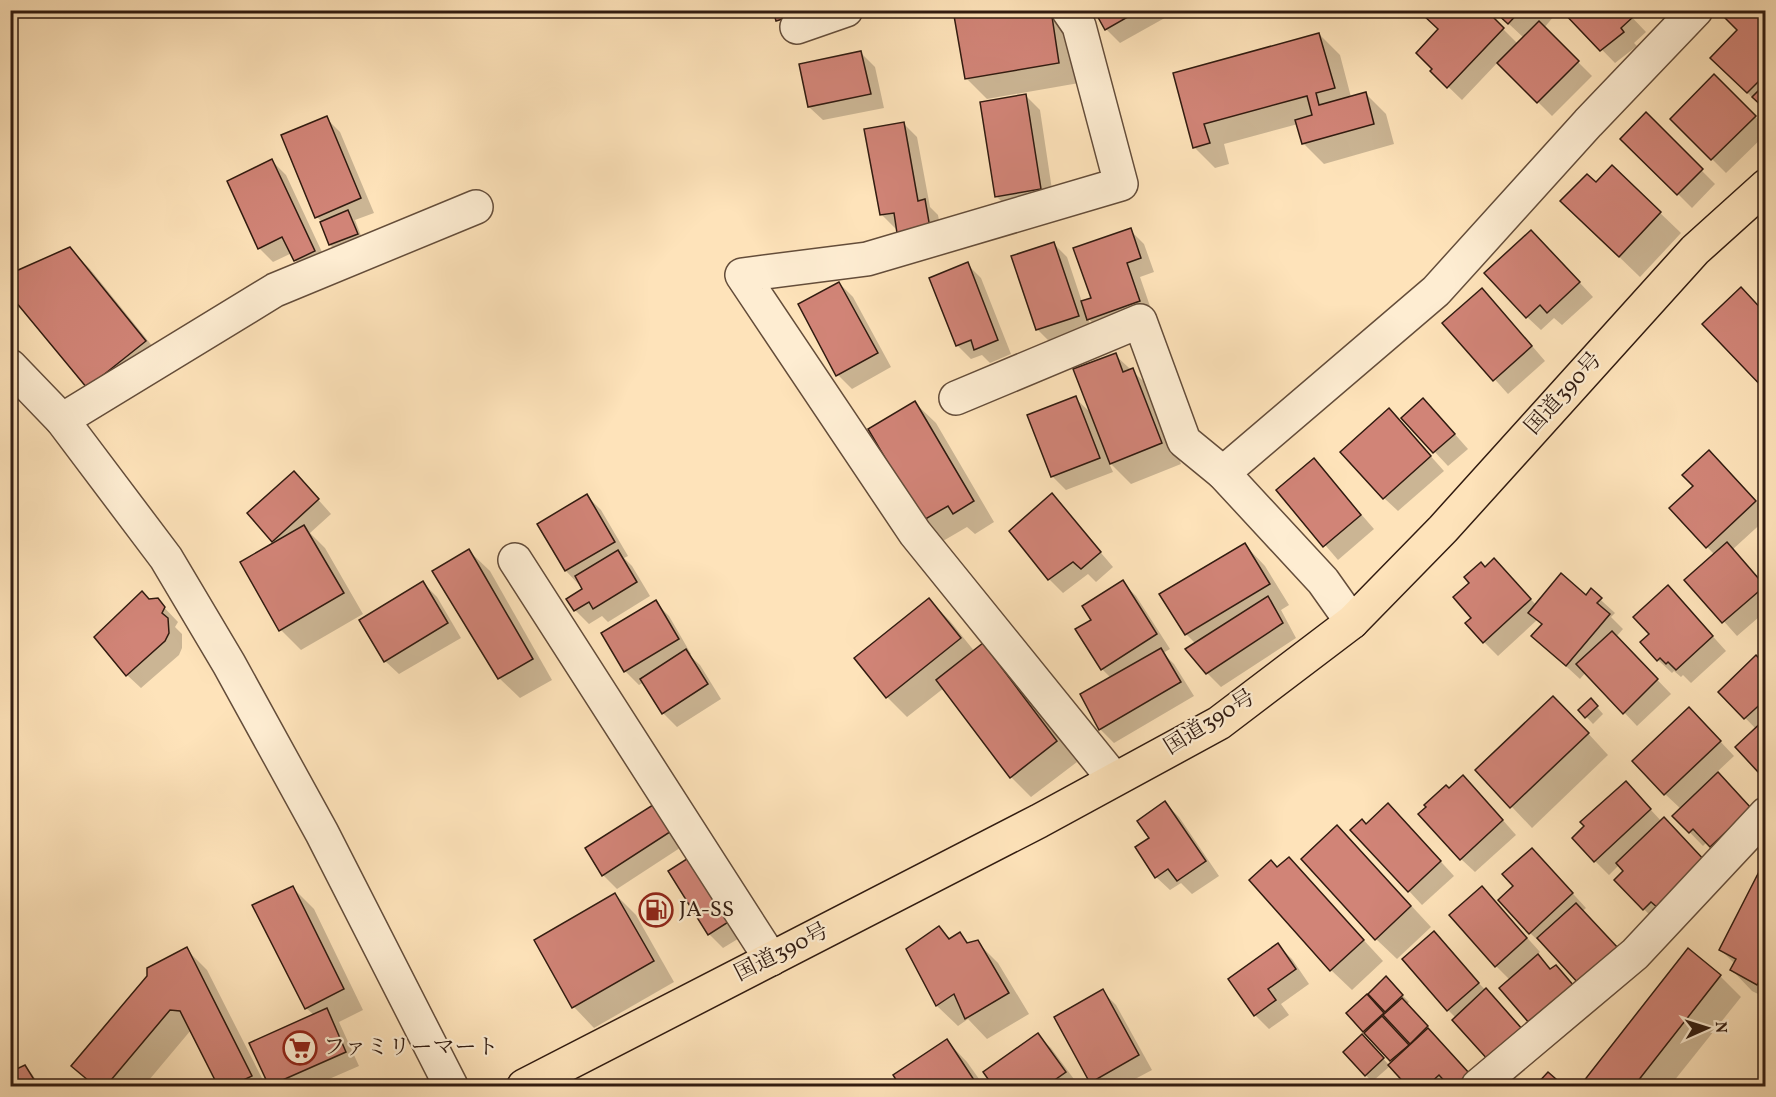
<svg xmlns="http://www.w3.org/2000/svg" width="1776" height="1097" viewBox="0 0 1776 1097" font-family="Vollkorn,'Noto Serif JP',serif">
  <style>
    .shadow { fill: #0003; fill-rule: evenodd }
    .building { fill: #d18477; stroke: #311b10; stroke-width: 1.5 }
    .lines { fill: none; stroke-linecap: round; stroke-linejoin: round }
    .minor-casing { stroke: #644d3a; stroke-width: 36 }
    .tertiary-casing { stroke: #644d3a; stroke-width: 36 }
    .trunk-casing { stroke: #311b10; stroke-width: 36 }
    .minor { stroke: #feedd2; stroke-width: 33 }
    .tertiary { stroke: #feedd2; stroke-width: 33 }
    .trunk { stroke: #fee3ba; stroke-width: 33 }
    .labels { text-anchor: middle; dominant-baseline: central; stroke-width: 4.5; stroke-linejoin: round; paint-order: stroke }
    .street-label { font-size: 22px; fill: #311b10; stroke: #feedd2 }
    .poi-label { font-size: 22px; fill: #311b10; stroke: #feedd2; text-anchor: start }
  </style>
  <rect width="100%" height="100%" fill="#fee3ba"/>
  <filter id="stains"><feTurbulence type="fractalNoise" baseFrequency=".00333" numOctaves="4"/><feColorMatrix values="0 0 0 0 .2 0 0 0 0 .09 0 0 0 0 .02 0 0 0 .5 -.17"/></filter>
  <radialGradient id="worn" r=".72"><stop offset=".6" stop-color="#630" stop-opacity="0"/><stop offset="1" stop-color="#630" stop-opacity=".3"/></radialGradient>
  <!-- shadow -->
  <g class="shadow">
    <path d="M1055,10L1070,25L1079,83L987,99L966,78L1014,11Z"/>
    <path d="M1095,10H1179L1120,43L1106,29Z"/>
    <path d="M1484,10L1518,44L1524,38L1494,10H1559L1544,28L1592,76L1552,116L1498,62L1462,100L1432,71Z"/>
    <path d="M1563,10H1625L1646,32L1634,43L1637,46L1615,63Z"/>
    <path d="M1766,10V110L1732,79Z"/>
    <path d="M1319,34L1340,55L1351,97L1365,93L1386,114L1394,144L1324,164L1303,143L1298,124L1224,144L1229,164L1215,168L1194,147L1174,74Z"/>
    <path d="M861,53L875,67L884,108L823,120L809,107Z"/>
    <path d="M1714,76L1766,127V134L1726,173L1672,119Z"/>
    <path d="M1026,96L1040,110L1054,203L1010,210L996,196Z"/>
    <path d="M1646,115L1715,184L1692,208L1623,139Z"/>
    <path d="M326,118L340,132L374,213L355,220L363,241L336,251L330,245L323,223L317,217Z"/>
    <path d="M903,123L917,137L930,207L938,215L943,241L896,229L882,215Z"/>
    <path d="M272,161L286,175L328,265L309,274L295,260L292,253L273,262L259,248Z"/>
    <path d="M1612,167L1681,233L1640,277L1583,222L1596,184Z"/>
    <path d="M1130,230L1144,244L1154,272L1140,277L1153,315L1102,333L1088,318L1092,330L1051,343L1037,329L1053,243L1067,257L1082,302L1093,299Z"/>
    <path d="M1545,245L1593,297L1562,325L1554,318L1541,330L1527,317Z"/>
    <path d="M69,248L90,269L166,363L89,387Z"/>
    <path d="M967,264L981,278L1011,354L990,363L982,355L971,359L957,345Z"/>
    <path d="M839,283L853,297L891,367L852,389L838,375Z"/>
    <path d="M1496,304L1545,361L1508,394L1444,323Z"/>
    <path d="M1115,355L1153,390L1181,464L1131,484L1108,461L1113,472L1066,490L1052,476L1075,398L1092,414Z"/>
    <path d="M915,403L936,423L994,522L975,534L967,527L943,541L923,520Z"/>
    <path d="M1437,414L1468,449L1448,466L1403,418Z"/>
    <path d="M1402,424L1444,471L1398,511L1384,498Z"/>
    <path d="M1314,460L1374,529L1338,560L1278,490Z"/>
    <path d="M1723,465L1766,512V519L1732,550L1766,586V611L1737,636L1687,580L1715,555L1707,547Z"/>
    <path d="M307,487L331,514L310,533L325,548L363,614L301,650L281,630L276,543L249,514Z"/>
    <path d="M1052,495L1113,567L1096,582L1088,574L1063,593L1049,579L1011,531Z"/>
    <path d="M587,496L601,510L628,556L624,558L632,566L650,596L608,622L602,616L589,624L575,610L584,590L566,571L539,524Z"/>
    <path d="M1245,545L1265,566L1289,605L1281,610L1296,638L1221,687L1207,673L1196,644L1186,634Z"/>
    <path d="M469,551L490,571L552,680L520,698L499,678Z"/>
    <path d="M1485,569L1508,574L1536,605L1586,597L1591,591L1615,613L1611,617L1623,629L1616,637L1671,694L1637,726L1586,672L1580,679L1533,636L1543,625L1537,620L1498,656L1484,642L1473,618Z"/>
    <path d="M1122,582L1136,596L1170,649L1163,653L1174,664L1194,696L1114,743L1100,729L1111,678L1102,669L1093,620Z"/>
    <path d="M423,583L437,597L461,638L399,674L385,661Z"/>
    <path d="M157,600L178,622L175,627L182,634V648L179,655L141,688L127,675L149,601Z"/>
    <path d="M929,600L950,621L975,652L983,645L1004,666L1077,762L1031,797L1011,777L944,688L907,717L887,697Z"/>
    <path d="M1681,601L1726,651L1691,683L1683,675L1681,677L1674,671L1672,673L1658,660Z"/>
    <path d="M655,602L669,616L691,654L689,655L700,665L721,699L677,727L663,713L644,682L639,685L625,671Z"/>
    <path d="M1766,667V777L1737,747L1756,729L1720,692Z"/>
    <path d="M1591,700L1603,714L1593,724L1580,710Z"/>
    <path d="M1574,718L1608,755L1532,828L1477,770Z"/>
    <path d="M1703,723L1734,756L1717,772L1764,822L1725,860L1707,842L1703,846L1674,816L1681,809L1665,794Z"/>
    <path d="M1450,790L1477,791L1516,835L1475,872L1461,859L1428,807Z"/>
    <path d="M1639,797L1662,822L1657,923L1644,909L1625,871L1619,865L1609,875L1595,861Z"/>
    <path d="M1165,803L1179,817L1219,876L1192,894L1181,883L1170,890L1156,877L1151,839Z"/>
    <path d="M656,805L686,844L617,889L603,875Z"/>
    <path d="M1402,819L1454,876L1422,905L1409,891L1367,826Z"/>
    <path d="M1358,848L1431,927L1397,959L1376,939Z"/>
    <path d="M1289,859L1383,961L1352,990L1331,970L1278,869Z"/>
    <path d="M1766,861V998L1752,991L1732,970L1735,964L1721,950Z"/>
    <path d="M1545,863L1586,908L1544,946L1530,933L1515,886Z"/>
    <path d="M670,871L746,934L723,948L709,934Z"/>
    <path d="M293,888L314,909L363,1010L339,1022L359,1066L313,1086H271L251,1044L314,1015L306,1008Z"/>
    <path d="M1482,888L1540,952L1537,955L1552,970L1569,981L1510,980L1496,966Z"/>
    <path d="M615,894L636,915L674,982L594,1028L574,1007L536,941Z"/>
    <path d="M939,928L951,940L960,934L970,944L977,942L998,963L1029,1014L987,1039L968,1019L958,1026L937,1006L908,949Z"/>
    <path d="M1434,933L1486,991L1456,1018L1448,1010Z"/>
    <path d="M1278,945L1292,959L1309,984L1281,1004L1289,1015L1269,1029L1255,1015Z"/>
    <path d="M186,949L207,970L266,1086H219L191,1030L144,1086H94L73,1065Z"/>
    <path d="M1688,951L1720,976L1741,997L1670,1086H1590L1585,1082Z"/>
    <path d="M1386,978L1409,1002L1406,1005L1481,1086H1409L1390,1065L1393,1062L1348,1014ZM1390,1020L1413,1045L1410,1047L1387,1023Z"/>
    <path d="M1102,991L1116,1005L1152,1070L1122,1086H1095L1091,1082L1056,1018Z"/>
    <path d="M1037,1035L1051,1048L1079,1086H995L985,1072Z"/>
    <path d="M1362,1036L1390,1066L1373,1081L1379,1086H1369L1373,1083L1345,1052Z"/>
    <path d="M947,1041L967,1062L984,1086H902L895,1075Z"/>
    <path d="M25,1067L32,1074L40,1086H17L11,1073Z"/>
  </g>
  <!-- building -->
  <g class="building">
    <path d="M773,10H813L776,21Z"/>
    <path d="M953,10H1051L1059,63L965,79Z"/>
    <path d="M1094,10H1140L1105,30Z"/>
    <path d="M1427,10H1486L1504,28L1447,88L1430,71L1432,69L1416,53L1438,29L1423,15Z"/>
    <path d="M1493,10H1521L1508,24Z"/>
    <path d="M1561,10H1627L1633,17L1621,28L1624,32L1600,51Z"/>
    <path d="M1726,10H1766V74L1747,93L1710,58L1737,30L1722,15Z"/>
    <path d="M1539,21L1579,61L1537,103L1497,63Z"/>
    <path d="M1319,33L1335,88L1316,93L1319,105L1366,92L1374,124L1302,144L1295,120L1312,115L1307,96L1204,124L1210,143L1193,148L1173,73Z"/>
    <path d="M861,51L871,94L808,107L799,64Z"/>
    <path d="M1714,74L1756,116L1711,160L1670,119Z"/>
    <path d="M1766,83V110L1752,97Z"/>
    <path d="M1026,94L1041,189L995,197L980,102Z"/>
    <path d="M1646,112L1703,169L1677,195L1620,139Z"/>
    <path d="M327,116L361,198L315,218L281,135Z"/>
    <path d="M904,122L918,201L925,199L930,228L897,233L894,213L880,215L864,129Z"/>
    <path d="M272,159L315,251L294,261L282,237L258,249L227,181Z"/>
    <path d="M1612,165L1661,212L1619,257L1560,201L1587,174L1596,182Z"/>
    <path d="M348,210L358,234L329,245L320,222Z"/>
    <path d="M1131,228L1141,258L1127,263L1140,301L1087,320L1081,301L1091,298L1073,248Z"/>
    <path d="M1531,230L1580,282L1547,313L1540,305L1526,318L1484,273Z"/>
    <path d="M1054,242L1079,316L1036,330L1011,256Z"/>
    <path d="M70,247L146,341L87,388L10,295V276L16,271Z"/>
    <path d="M968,262L998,340L974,350L971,340L956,346L929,278Z"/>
    <path d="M839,282L878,353L836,376L798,304Z"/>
    <path d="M1741,287L1766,314V391L1702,324Z"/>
    <path d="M1482,288L1532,346L1493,381L1442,323Z"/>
    <path d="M1116,353L1123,372L1133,368L1162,443L1110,464L1073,369Z"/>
    <path d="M1076,396L1100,458L1051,477L1027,415Z"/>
    <path d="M1423,398L1455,434L1433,453L1401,418Z"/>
    <path d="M915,401L974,501L953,514L948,506L922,521L868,429Z"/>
    <path d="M1389,408L1431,456L1383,499L1340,452Z"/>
    <path d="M1709,450L1756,501L1706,548L1669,508L1693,486L1682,475Z"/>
    <path d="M1314,458L1361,515L1323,547L1276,490Z"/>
    <path d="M294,471L319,499L272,542L247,513Z"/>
    <path d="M1052,493L1101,552L1081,569L1073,562L1048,580L1009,531Z"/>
    <path d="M587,494L615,542L565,571L537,524Z"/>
    <path d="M304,525L344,593L279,631L240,562Z"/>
    <path d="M1727,542L1765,586L1722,623L1684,580Z"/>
    <path d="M1245,543L1270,584L1185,635L1159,594Z"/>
    <path d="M469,549L533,659L498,679L432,571Z"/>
    <path d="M618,550L637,582L593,609L589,602L574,611L566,599L582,589L575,576Z"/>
    <path d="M1494,558L1531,599L1483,643L1465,623L1471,618L1453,597L1469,583L1464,577L1481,562L1485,567Z"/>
    <path d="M1561,573L1586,595L1591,588L1602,598L1597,603L1610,614L1566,666L1531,636L1542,624L1528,613Z"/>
    <path d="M1123,580L1157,634L1101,670L1075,629L1091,620L1082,606Z"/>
    <path d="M423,581L448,623L384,662L359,620Z"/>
    <path d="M1668,585L1713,636L1676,670L1668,662L1666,664L1660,658L1657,661L1640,642L1649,634L1633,617Z"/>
    <path d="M142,591L149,599L158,598L165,607L162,613L168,618L169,633L165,641L126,676L94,637Z"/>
    <path d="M1268,596L1283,623L1206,674L1185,649Z"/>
    <path d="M929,598L961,638L886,698L854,658Z"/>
    <path d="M656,600L679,639L624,672L601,633Z"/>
    <path d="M1612,631L1658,679L1623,714L1576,664Z"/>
    <path d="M983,643L1057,741L1010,778L936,680Z"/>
    <path d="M1161,648L1181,682L1099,730L1080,694Z"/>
    <path d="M686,649L708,684L662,714L640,679Z"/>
    <path d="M1756,655L1766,666V699L1744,719L1718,692Z"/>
    <path d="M1553,696L1589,733L1510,808L1475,770Z"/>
    <path d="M1591,698L1598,706L1585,718L1578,710Z"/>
    <path d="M1689,707L1721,741L1664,795L1632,761Z"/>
    <path d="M1766,718V769L1759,773L1735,747Z"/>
    <path d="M1718,772L1751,808L1710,847L1693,829L1689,833L1672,816Z"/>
    <path d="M1463,775L1503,820L1460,860L1418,814L1426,807L1424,805L1446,785L1449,788Z"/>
    <path d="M1626,781L1651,809L1594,862L1572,838L1584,826L1580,822Z"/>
    <path d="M1165,801L1206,861L1177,881L1168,869L1155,878L1135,847L1149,838L1137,821Z"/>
    <path d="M656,803L673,830L602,876L585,848Z"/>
    <path d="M1388,803L1441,861L1408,892L1350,830L1362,819L1366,824Z"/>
    <path d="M1664,817L1706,862L1658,908L1651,902L1643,910L1614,880L1623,871L1616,863Z"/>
    <path d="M1337,825L1411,906L1375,940L1301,859Z"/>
    <path d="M1532,848L1573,893L1529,934L1498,900L1513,886L1502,874Z"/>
    <path d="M693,855L733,919L708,935L668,871Z"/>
    <path d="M1289,857L1364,940L1330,971L1249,880L1271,860L1277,867Z"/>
    <path d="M1766,858V969L1757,985L1730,970L1736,959L1719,950Z"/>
    <path d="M293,886L344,989L305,1009L252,905Z"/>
    <path d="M1482,886L1527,938L1495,967L1449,915Z"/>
    <path d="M615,893L654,961L572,1008L534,940Z"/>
    <path d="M1576,903L1618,948L1579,984L1537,938Z"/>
    <path d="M939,926L949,939L960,932L967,943L978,940L1009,993L965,1019L954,994L936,1006L906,949Z"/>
    <path d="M1434,931L1479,983L1447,1011L1402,959Z"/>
    <path d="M1278,943L1296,969L1268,989L1276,1000L1254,1016L1228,979Z"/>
    <path d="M187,947L252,1076L231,1086H218L180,1011L170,1010L106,1086H95L71,1066L147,976V968Z"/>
    <path d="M1688,948L1721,975L1634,1086H1589L1583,1082Z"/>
    <path d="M1538,954L1550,969L1556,965L1574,986L1530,1024L1499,988Z"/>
    <path d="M1386,976L1403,995L1385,1012L1368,994Z"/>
    <path d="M1486,988L1523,1030L1489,1061L1452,1020Z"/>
    <path d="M1103,989L1139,1055L1090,1083L1054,1017Z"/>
    <path d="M1367,994L1384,1013L1363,1032L1346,1013Z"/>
    <path d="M1402,998L1428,1026L1410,1044L1383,1015Z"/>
    <path d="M327,1008L346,1052L269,1086L249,1043Z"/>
    <path d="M1382,1016L1409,1045L1390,1061L1364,1033Z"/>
    <path d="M1428,1028L1469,1073L1455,1086H1449L1439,1075L1427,1086H1407L1388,1065Z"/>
    <path d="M1038,1033L1066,1072L1046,1086H993L983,1072Z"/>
    <path d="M1362,1034L1384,1058L1365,1076L1343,1052Z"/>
    <path d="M947,1039L978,1086H900L893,1075Z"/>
    <path d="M25,1065L38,1086H16L10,1072Z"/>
    <path d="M1548,1072L1564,1086H1535Z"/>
  </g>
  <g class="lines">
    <defs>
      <g id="minor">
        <path d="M1068,10L1079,26L1121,184L867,259L742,275L915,533L1114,779"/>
        <path d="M797,27L846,10"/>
        <path d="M956,398L1140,321L1184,441L1223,473"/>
        <path d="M62,420L275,290L476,207"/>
        <path d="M515,560L771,959"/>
        <path d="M1352,622L1323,581L1223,473L1436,291L1588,123L1696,10"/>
        <path d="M1478,1086L1635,954L1766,814"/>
      </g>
      <path id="tertiary" d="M10,366L62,420L166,558L229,664L322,833L451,1086"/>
      <path id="trunk" d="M524,1086L1039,821L1219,723L1352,622L1443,529L1695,250L1766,186"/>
    </defs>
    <!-- minor casing -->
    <use href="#minor" class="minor-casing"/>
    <!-- tertiary casing -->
    <use href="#tertiary" class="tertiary-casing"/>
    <!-- trunk casing -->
    <use href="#trunk" class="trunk-casing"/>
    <!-- minor -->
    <use href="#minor" class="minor"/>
    <!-- tertiary -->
    <use href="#tertiary" class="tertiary"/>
    <!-- trunk -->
    <use href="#trunk" class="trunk"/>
  </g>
  <!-- icons -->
  <defs>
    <symbol id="fuel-ring" viewBox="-11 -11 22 22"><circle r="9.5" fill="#feedd2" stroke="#8f2418" stroke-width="1.5"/><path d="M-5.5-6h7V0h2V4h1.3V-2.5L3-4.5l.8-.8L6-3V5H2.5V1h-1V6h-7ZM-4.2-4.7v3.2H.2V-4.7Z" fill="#8f2418"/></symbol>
    <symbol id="supermarket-ring" viewBox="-11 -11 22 22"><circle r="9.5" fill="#feedd2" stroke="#8f2418" stroke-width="1.5"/><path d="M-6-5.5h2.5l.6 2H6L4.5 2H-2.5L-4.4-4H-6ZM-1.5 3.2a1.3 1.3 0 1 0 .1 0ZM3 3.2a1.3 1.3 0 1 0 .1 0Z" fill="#8f2418"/></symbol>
  </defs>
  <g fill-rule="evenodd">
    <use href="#fuel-ring" x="637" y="891" width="38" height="38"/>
    <use href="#supermarket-ring" x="281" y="1029" width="38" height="38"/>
  </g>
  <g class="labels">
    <!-- street labels -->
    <g class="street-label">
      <text transform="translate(1564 394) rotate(-48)">国道390号</text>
      <text transform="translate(1210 723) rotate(-32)">国道390号</text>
      <text transform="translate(782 953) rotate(-27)">国道390号</text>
    </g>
    <!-- poi labels -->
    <g class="poi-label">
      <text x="679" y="910">JA-SS</text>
      <text x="323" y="1048">ファミリーマート</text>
    </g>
  </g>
  <!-- margin -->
  <rect width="1776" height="1097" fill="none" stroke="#fee3ba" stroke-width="36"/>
  <rect x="12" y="12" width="1752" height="1073" fill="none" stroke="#311b10" stroke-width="3"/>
  <rect x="18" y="18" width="1740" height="1061" fill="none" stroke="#311b10" stroke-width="1.5"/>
  <!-- north arrow -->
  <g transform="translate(1707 1028) rotate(87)" stroke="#feedd2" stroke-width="4.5" paint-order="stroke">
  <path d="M0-4.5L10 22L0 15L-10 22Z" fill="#311b10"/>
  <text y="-9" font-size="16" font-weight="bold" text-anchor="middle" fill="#311b10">N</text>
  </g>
  <rect width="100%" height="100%" filter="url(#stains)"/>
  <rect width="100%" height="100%" fill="url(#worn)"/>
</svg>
